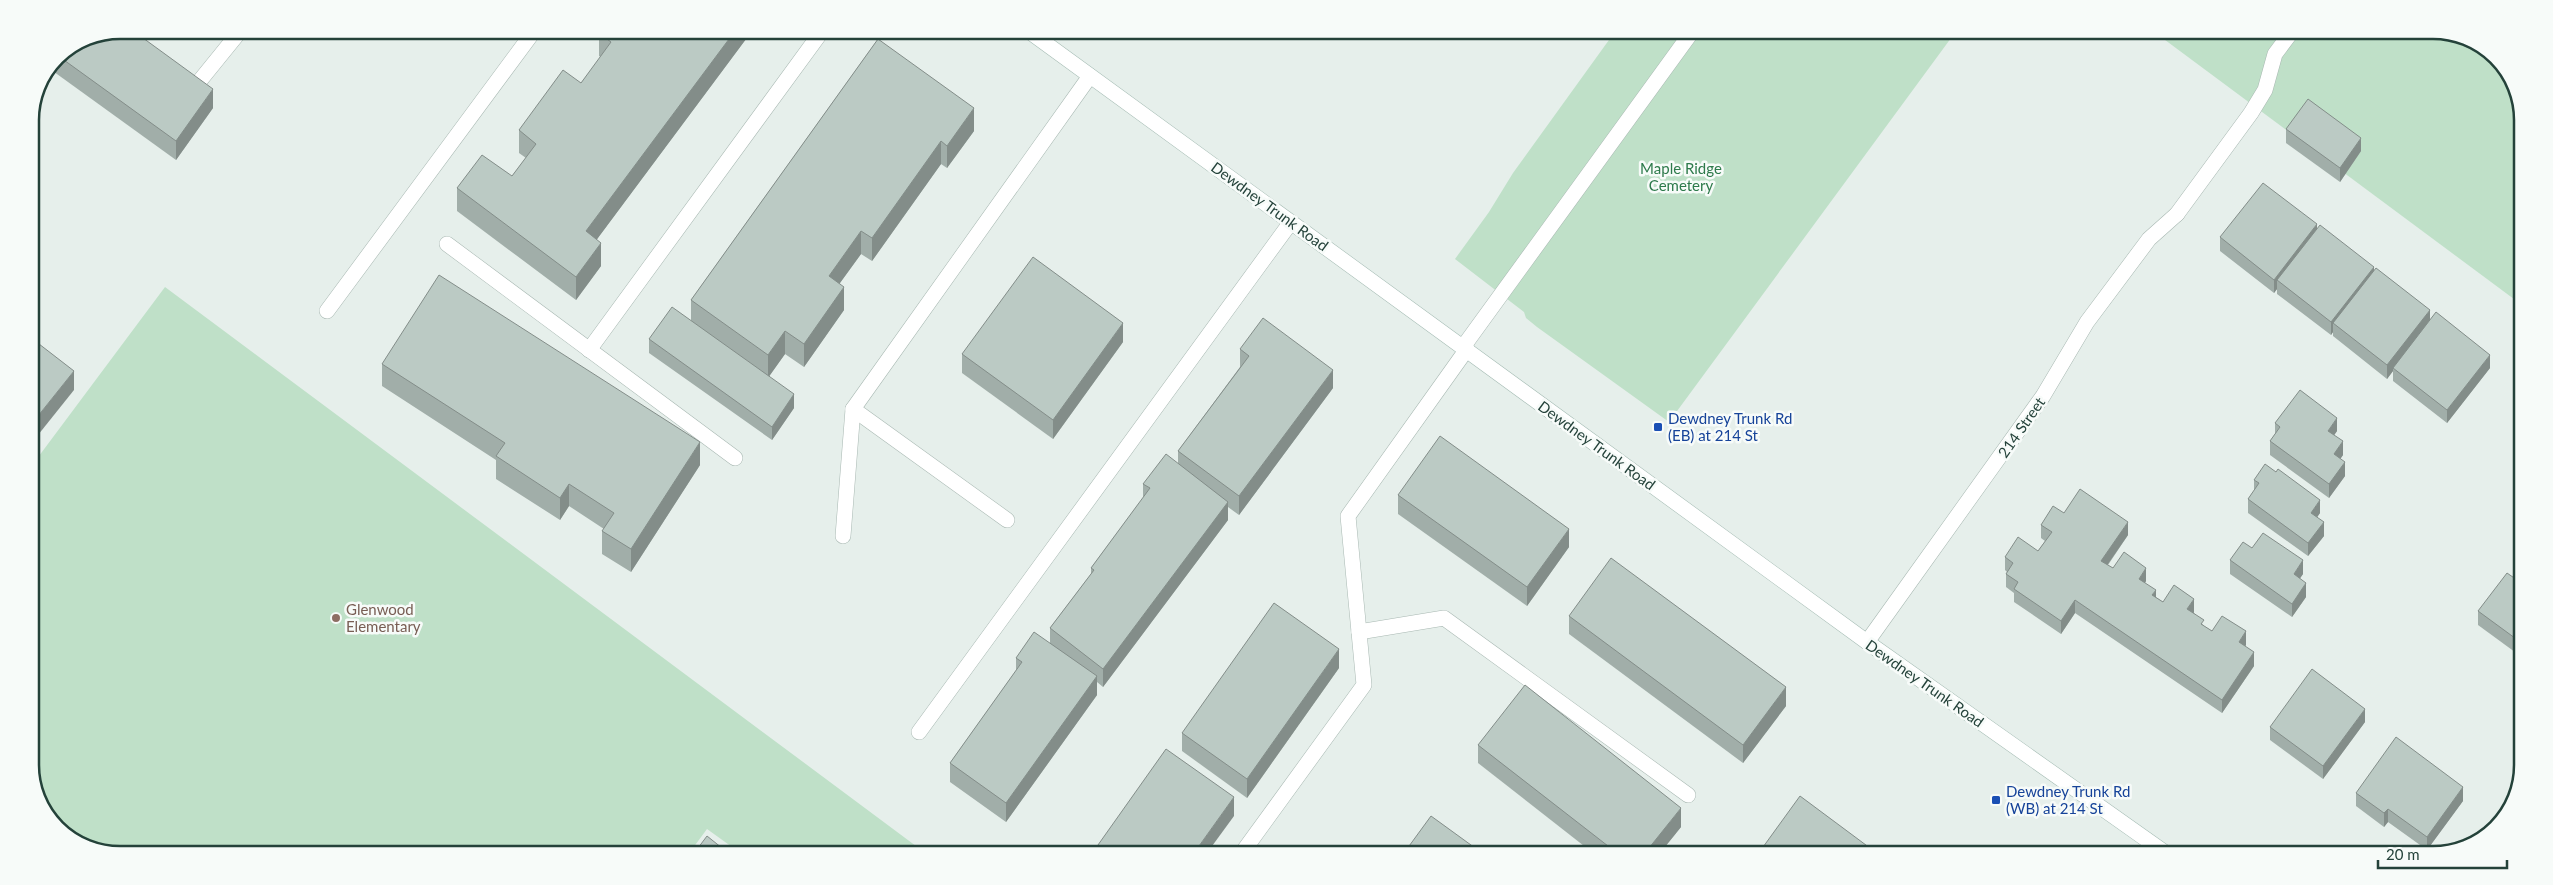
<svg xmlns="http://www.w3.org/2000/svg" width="2553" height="885" viewBox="0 0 2553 885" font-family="Lato,sans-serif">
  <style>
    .green { fill: #bfe0c8 }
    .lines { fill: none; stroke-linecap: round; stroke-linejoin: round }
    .lane-casing { stroke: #a8b8b2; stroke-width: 16 }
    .street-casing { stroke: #a8b8b2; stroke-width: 16 }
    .secondary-casing { stroke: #a4bbb3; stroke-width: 16 }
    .lane { stroke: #fff; stroke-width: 15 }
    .street { stroke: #fff; stroke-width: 15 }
    .secondary { stroke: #fff; stroke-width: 15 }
    .wall { fill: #a1aea9 }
    .shaded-wall { fill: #838d89 }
    .building { fill: #bbcac4; stroke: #838d89 }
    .transit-dot { fill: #1a4fb4; stroke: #f7fbf9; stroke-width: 2 }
    .education-dot { fill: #8d6e63; stroke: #f7fbf9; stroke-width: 2 }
    .labels { text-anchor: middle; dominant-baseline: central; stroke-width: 5; stroke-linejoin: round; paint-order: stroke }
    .park-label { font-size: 15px; fill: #2d7a4b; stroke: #f7fbf9 }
    .street-label { font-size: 15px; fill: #24423a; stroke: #f7fbf9 }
    .transit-label { font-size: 15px; fill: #164399; stroke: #f7fbf9; text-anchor: start }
    .education-label { font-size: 15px; fill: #785e54; stroke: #f7fbf9; text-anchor: start }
    .rim { fill: none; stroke: #24423a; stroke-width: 2.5 }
  </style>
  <rect width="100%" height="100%" fill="#e6efeb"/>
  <!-- green -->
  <g class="green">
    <path d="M1614,33L1954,34L1669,422L1537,327L1526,318L1524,312L1455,259L1489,212L1513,173Z"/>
    <path d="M2157,34L2462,35L2504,65L2523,113L2522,305Z"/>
    <path d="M165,287L924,852H739L707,829L690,852L91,850L49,820L30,772V468Z"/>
  </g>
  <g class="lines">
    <defs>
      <g id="lane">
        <path d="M198,83L241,30"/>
        <path d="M2177,214L2251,113L2265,90L2275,54L2290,34"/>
        <path d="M447,244L735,458"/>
        <path d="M327,311L534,31"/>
        <path d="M1463,347L1691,33"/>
        <path d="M589,350L822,31"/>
        <path d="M853,409L1007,520"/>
        <path d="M843,536L853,409L1090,76"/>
        <path d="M1359,632L1444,618L1688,795"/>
        <path d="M919,732L1291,222"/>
        <path d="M1242,853L1364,685L1348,516L1467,349"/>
      </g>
      <path id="street" d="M1867,642L2043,396L2087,322L2149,239L2177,214"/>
      <path id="secondary" d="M1030,32L1867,642L2167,854"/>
    </defs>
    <!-- lane casing -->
    <use href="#lane" class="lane-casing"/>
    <!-- street casing -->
    <use href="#street" class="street-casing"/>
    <!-- secondary casing -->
    <use href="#secondary" class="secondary-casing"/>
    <!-- lane -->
    <use href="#lane" class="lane"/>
    <!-- street -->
    <use href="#street" class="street"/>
    <!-- secondary -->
    <use href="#secondary" class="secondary"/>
  </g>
  <!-- wall -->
  <g class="wall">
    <path d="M601,31H752L597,239L601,266L576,300L457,211V188L512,176L526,158L519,153V130L581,83L601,57L599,56V33Z"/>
    <path d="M86,37L213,108L176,160L50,69L56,56Z"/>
    <path d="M878,39L974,131L947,168L941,164L872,261L861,254L840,283L844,310L804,367L785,354L769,376L794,408L772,440L649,353V339L691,321V300Z"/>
    <path d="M2286,129L2361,151L2340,182L2286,143Z"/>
    <path d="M2317,229L2374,271L2430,320L2490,368L2447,423L2393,381V371L2387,379L2333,336V332L2331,335L2277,294V289L2274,293L2220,251V237Z"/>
    <path d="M1123,342L1053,439L962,373V354Z"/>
    <path d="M1240,349L1333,388L1239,515L1228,507V520L1103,687L1097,682V695L1006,822L950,782V763L1016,671V658L1050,643V628L1091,574V568L1143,498V484L1178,464V451L1240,367Z"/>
    <path d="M382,364L700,465L631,572L602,554V531L604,529L569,506L560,520L496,479V460L382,386Z"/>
    <path d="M2275,423L2337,431L2334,435L2343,455L2340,459L2345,476L2329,498L2270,455V441L2275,434Z"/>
    <path d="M2254,480L2320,513L2317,517L2324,536L2308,556L2248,513V499L2254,491Z"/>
    <path d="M1398,495L1569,547L1527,606L1398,514Z"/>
    <path d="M2064,513L2128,535L2108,565L2113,568L2146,581L2145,583L2156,597L2163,602L2194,612V613L2204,626L2212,631L2246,645L2245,646L2254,666L2222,713L2075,613L2061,634L2014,602V593L2006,587V574L2007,572L2005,570V557L2038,551L2045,541L2041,538V525Z"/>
    <path d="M2230,560L2303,574L2300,578L2306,597L2292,617L2230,574Z"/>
    <path d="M2520,582L2519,655L2478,625V611Z"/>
    <path d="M1569,616L1786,706L1743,763L1569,634Z"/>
    <path d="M1339,668L1247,798L1182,751V733Z"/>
    <path d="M2365,722L2323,779L2270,740V727Z"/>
    <path d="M1478,745L1681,827L1660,853H1593L1478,763Z"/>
    <path d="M2356,793L2463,801L2427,850L2388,822L2384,827L2356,806Z"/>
  </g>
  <!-- shaded-wall -->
  <g class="shaded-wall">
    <path d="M735,31H752L586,254V231Z"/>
    <path d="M213,89V108L176,160V141Z"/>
    <path d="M974,108V131L947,168V146Z"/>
    <path d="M2361,138V151L2340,182V168Z"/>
    <path d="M941,141V164L872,261V238Z"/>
    <path d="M2317,224V238L2277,280V289L2274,293V280Z"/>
    <path d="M861,231V254L829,298V276Z"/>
    <path d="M601,243V266L576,300V277Z"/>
    <path d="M2374,267V281L2333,323V332L2331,335V322Z"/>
    <path d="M844,287V310L804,367V344Z"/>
    <path d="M2430,310V323L2393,368V371L2387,379V365Z"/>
    <path d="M1123,323V342L1053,439V420Z"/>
    <path d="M785,331V354L768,378V355Z"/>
    <path d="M2490,355V368L2447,423V410Z"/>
    <path d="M1333,370V388L1239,515V496Z"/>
    <path d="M74,371V390L30,445V426Z"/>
    <path d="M794,394V408L772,440V427Z"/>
    <path d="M2337,418V431L2328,444V431Z"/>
    <path d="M2343,441V455L2334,468V454Z"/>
    <path d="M700,442V465L631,572V549Z"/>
    <path d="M2345,462V476L2329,498V484Z"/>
    <path d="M569,484V506L560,520V498Z"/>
    <path d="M2320,500V513L2311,526V513Z"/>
    <path d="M1228,502V520L1103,687V669Z"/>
    <path d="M2128,522V535L2101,574V561Z"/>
    <path d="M2324,522V536L2308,556V543Z"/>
    <path d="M1569,529V547L1527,606V587Z"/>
    <path d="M2303,560V574L2294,587V574Z"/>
    <path d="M2146,568V581L2139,592V579Z"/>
    <path d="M2306,583V597L2292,617V604Z"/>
    <path d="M2156,590V604L2152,595Z"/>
    <path d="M2194,599V612L2187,622V609Z"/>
    <path d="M2075,600V613L2061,634V621Z"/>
    <path d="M2246,631V645L2239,655V642Z"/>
    <path d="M1339,649V668L1247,798V779Z"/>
    <path d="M2254,652V666L2222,713V700Z"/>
    <path d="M1097,676V695L1006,822V803Z"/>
    <path d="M1786,687V706L1743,763V745Z"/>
    <path d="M2365,709V722L2323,779V766Z"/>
    <path d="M2463,787V801L2427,850V837Z"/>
    <path d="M1234,797V816L1207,853H1194Z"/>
    <path d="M1681,808V827L1660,853H1645Z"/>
    <path d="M2388,809V822L2384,827V813Z"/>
  </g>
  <!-- building -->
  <g class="building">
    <path d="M120,30H132L213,89L176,141L57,55L86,37Z"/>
    <path d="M601,31H735L586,231L601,243L576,277L457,188L482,155L512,176L536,144L519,130L563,70L581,83L611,42L599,33Z"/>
    <path d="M878,39L974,108L947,146L941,141L872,238L861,231L829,276L844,287L804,344L785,331L768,355L691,300Z"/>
    <path d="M2308,99L2361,138L2340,168L2286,129Z"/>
    <path d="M2263,183L2317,224L2274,280L2220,237Z"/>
    <path d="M2320,225L2374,267L2331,322L2277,280Z"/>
    <path d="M1033,257L1123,323L1053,420L962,354Z"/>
    <path d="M2376,268L2430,310L2387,365L2333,323Z"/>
    <path d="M439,275L700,442L631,549L602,531L614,513L569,484L560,498L496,456L505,443L382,364Z"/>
    <path d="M672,307L794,394L772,427L649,339Z"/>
    <path d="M2436,312L2490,355L2447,410L2393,368Z"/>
    <path d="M1263,318L1333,370L1239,496L1178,451L1249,356L1240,349Z"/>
    <path d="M30,337L74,371L30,426Z"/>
    <path d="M2300,390L2337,418L2328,431L2343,441L2334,454L2345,462L2329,484L2270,441L2280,427L2275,423Z"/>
    <path d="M1440,436L1569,529L1527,587L1398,495Z"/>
    <path d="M1166,454L1228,502L1103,669L1050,628L1094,570L1091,568L1150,488L1143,484Z"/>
    <path d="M2265,464L2276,472L2278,469L2320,500L2311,513L2324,522L2308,543L2248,499L2259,483L2254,480Z"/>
    <path d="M2080,489L2128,522L2101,561L2113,568L2124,552L2146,568L2139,579L2156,590L2152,595L2163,602L2174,585L2194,599L2187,609L2204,620L2201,624L2212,631L2222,616L2246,631L2239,642L2254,652L2222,700L2075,600L2061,621L2014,589L2018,582L2006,574L2013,563L2005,557L2018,537L2038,551L2052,532L2041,525L2053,506L2064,513Z"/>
    <path d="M2263,533L2303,560L2294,574L2306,583L2292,604L2230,560L2243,542L2252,548Z"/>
    <path d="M1611,558L1786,687L1743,745L1569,616Z"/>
    <path d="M2507,573L2520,582L2519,641L2478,611Z"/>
    <path d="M1274,603L1339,649L1247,779L1182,733Z"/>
    <path d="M1034,632L1097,676L1006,803L950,763L1022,662L1016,658Z"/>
    <path d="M2312,669L2365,709L2323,766L2270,727Z"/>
    <path d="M1525,685L1681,808L1645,853H1617L1478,745Z"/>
    <path d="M2396,737L2463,787L2427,837L2388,809L2384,813L2356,793Z"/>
    <path d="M1166,749L1234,797L1194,853L1093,852Z"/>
    <path d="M1800,796L1878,854H1758Z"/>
    <path d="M1431,816L1482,853H1404Z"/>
    <path d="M707,836L727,852H695Z"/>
  </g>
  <!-- markers -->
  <g class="transit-dot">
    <rect x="1653" y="422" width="10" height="10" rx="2.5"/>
    <rect x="1991" y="795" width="10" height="10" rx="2.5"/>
  </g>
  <circle class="education-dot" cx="336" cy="618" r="5"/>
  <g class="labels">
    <!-- park labels -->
    <g class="park-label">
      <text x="1681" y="168">Maple Ridge<tspan x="1681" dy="17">Cemetery</tspan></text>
    </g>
    <!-- street labels -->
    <g class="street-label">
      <text transform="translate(1270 206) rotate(36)">Dewdney Trunk Road</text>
      <text transform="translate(2021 427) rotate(-55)">214 Street</text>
      <text transform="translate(1597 445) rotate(36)">Dewdney Trunk Road</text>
      <text transform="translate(1925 683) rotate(35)">Dewdney Trunk Road</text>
    </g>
    <!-- transit labels -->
    <g class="transit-label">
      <text x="1668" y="418">Dewdney Trunk Rd<tspan x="1668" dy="17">(EB) at 214 St</tspan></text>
      <text x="2006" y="791">Dewdney Trunk Rd<tspan x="2006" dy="17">(WB) at 214 St</tspan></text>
    </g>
    <!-- education labels -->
    <g class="education-label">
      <text x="346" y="609">Glenwood<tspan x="346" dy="17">Elementary</tspan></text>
    </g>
  </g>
  <!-- crop -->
  <path d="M0 0H2553V885H0ZM120 39H2433A81 81 0 0 1 2514 120V765A81 81 0 0 1 2433 846H120A81 81 0 0 1 39 765V120A81 81 0 0 1 120 39Z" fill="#f7fbf9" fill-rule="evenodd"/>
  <path class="rim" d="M120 39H2433A81 81 0 0 1 2514 120V765A81 81 0 0 1 2433 846H120A81 81 0 0 1 39 765V120A81 81 0 0 1 120 39Z"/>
  <!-- scale -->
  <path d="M2378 860v8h129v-8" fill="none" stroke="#24423a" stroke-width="2.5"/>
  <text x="2386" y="860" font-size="15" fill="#24423a" stroke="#f7fbf9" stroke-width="4" paint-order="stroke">20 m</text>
</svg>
